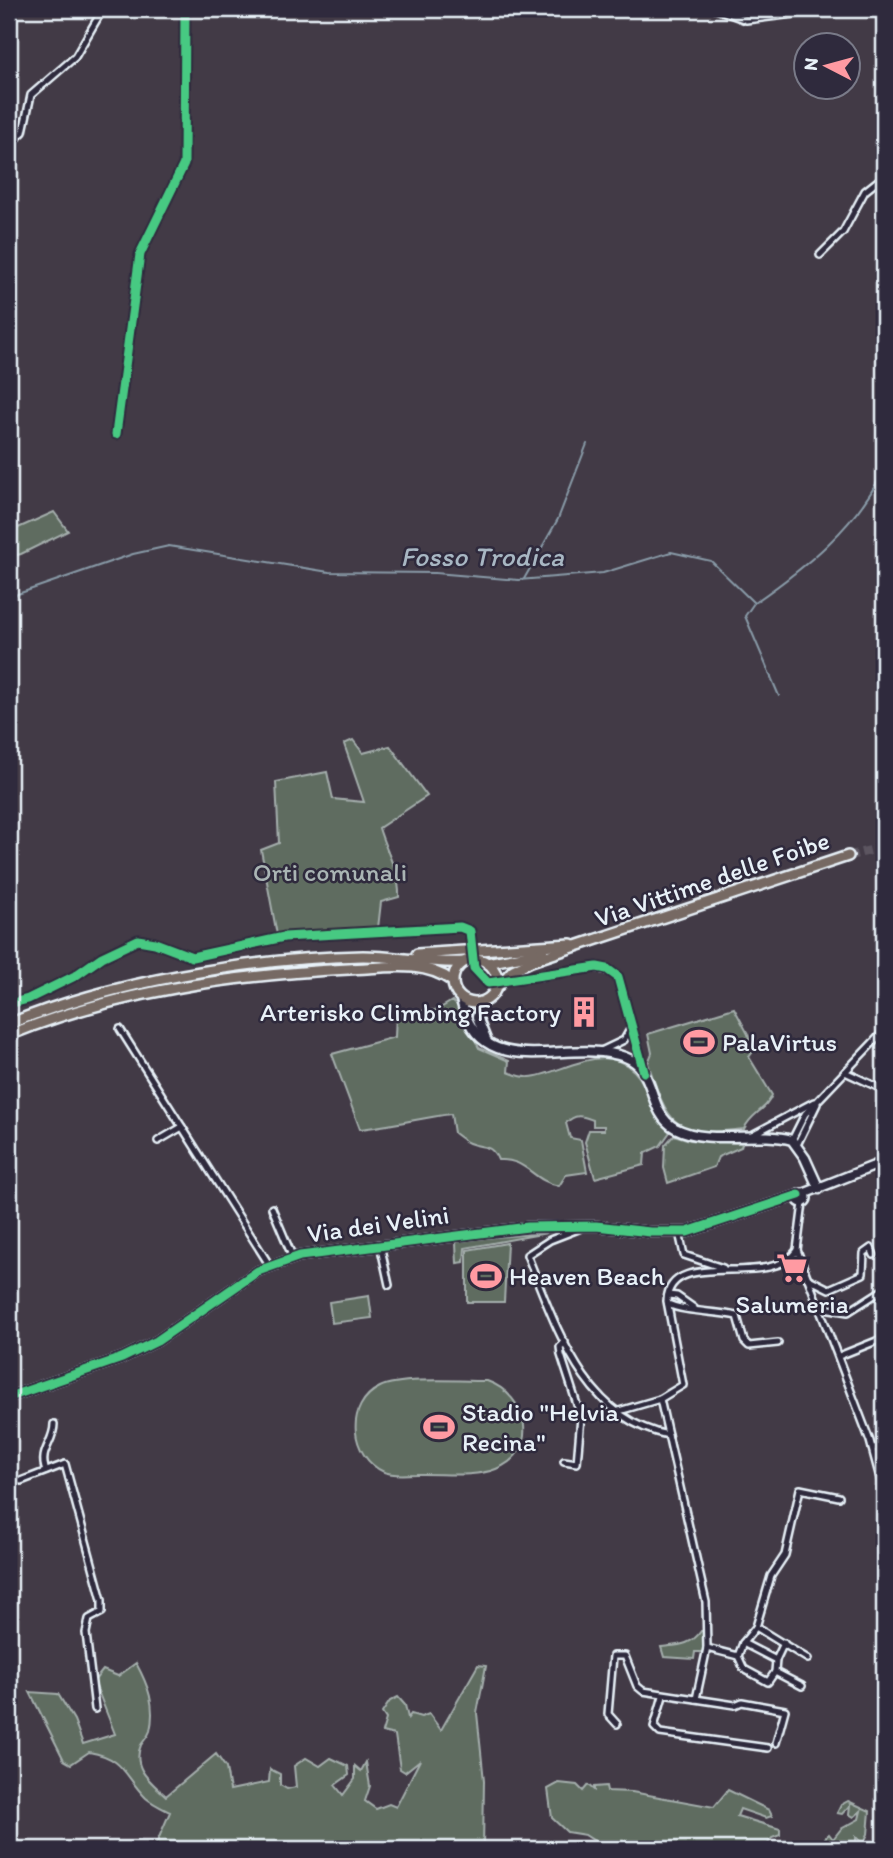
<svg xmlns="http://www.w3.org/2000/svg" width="893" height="1858" viewBox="0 0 893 1858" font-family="Itim,sans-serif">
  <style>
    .green { fill: #5f6c61; stroke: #a4aeac; stroke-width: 2 }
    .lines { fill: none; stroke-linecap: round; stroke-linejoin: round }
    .stream { stroke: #899ba8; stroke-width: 2 }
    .street-tunnel { stroke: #5b5561; stroke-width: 5; stroke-dasharray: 5 2.5; stroke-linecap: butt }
    .primary-tunnel { stroke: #5b5561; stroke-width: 9; stroke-dasharray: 9 4.5; stroke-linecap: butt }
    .street-casing { stroke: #e8f1f8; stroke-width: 10 }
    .secondary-casing { stroke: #e8f1f8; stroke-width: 13 }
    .primary-casing { stroke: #e8f1f8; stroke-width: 14 }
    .street { stroke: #2f2a3d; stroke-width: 5 }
    .secondary { stroke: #2f2a3d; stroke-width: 8 }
    .primary { stroke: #766964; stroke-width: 9 }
    .cycleway-casing { stroke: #2f2a3d; stroke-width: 13 }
    .cycleway { stroke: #46c982; stroke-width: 9 }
    .labels { text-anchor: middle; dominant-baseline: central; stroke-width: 5; stroke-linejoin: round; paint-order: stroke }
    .park-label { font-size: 26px; fill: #aab5b4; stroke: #2f2a3d }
    .street-label { font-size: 26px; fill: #e8f1f8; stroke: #2f2a3d }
    .poi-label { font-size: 26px; fill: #e8f1f8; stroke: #2f2a3d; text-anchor: start }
    .water-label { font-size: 28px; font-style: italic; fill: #a8b7c3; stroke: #2f2a3d }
  </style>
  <rect width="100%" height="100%" fill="#423a46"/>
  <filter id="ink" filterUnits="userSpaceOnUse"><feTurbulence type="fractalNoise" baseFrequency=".0143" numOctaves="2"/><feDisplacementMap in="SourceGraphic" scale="14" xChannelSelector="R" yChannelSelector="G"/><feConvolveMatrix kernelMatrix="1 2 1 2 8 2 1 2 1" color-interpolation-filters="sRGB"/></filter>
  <g filter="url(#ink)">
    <!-- green -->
    <g class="green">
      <path d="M54,512L68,531L21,554L9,557V532Z"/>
      <path d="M353,740L363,753L390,746L427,796L379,828C386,852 400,873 399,897L381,902L378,928L277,935L261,850L279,843L276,782L327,772L333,799L364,802L344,744Z"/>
      <path d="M452,1001L459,1007L479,1048L509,1061L508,1072C514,1074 523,1078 530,1077C559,1075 603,1040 634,1071C652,1089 648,1114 670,1132L660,1146L645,1153L644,1165L595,1178L585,1142L589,1130H604V1126H593V1120C582,1116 576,1113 566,1123L570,1138L581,1140L587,1172L566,1175L559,1186C532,1181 527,1158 498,1160C491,1143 484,1149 469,1143C464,1141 458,1136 454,1133L451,1114C419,1118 392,1126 360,1129L332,1054L395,1037L396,1013L437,1010Z"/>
      <path d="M734,1008L748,1034L752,1053L749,1057L772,1095C767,1110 751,1113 744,1129C673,1138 668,1124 648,1063L652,1053L648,1034Z"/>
      <path d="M674,1135L690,1140L742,1143L741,1147L718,1157L714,1167L668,1183L664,1168L665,1145Z"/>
      <path d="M547,1233L465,1248L464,1262L457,1263L456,1243L460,1240Z"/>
      <path d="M507,1243L504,1302H467V1250Z"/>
      <path d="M369,1296L372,1318L332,1323L329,1302Z"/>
      <path d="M487,1381C528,1395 541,1452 496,1469C473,1478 441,1473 416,1474C406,1474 394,1476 384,1472C350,1457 344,1404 380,1387C401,1377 461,1381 487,1381Z"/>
      <path d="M701,1631H704L703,1652H695L694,1659L664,1657L661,1647C677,1645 691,1646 701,1631Z"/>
      <path d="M136,1663C148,1685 156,1705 150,1731C148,1737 144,1740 141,1745C131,1768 151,1782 166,1796L216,1754L226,1768L230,1790L269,1782L270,1769L280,1774V1785L287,1789L296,1787L294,1766L306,1758L320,1766L331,1758L348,1766L349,1775L335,1785L343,1795L355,1779V1766L361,1771L366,1762L370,1786L365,1801L376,1809L389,1804L396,1807L420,1760L405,1772L400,1769L395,1735L382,1732L386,1719L382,1713L390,1701L398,1697L405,1705L408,1718L411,1714L421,1717L429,1714L441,1730L478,1665L486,1666L477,1713L484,1781L483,1849H154L170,1812C162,1808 153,1804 146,1798C124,1776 125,1758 89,1752L71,1764L64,1760L30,1692L58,1694L74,1720L83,1744L115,1734L94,1681L103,1670L118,1676Z"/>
      <path d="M559,1783L577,1785L583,1791L588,1785L594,1790V1787L606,1786L607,1791L632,1792L714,1807L728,1790L769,1810L772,1816L766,1818L740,1809L737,1816L780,1829V1835L772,1838L764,1849H758L757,1846L755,1849H607L585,1835L567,1832L552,1818L548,1789Z"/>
      <path d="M848,1801L870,1811L868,1834L863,1844L856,1837V1849H830L825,1838L829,1834L833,1839L841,1829L859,1819L861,1811L854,1817L849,1814L850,1805L842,1814L837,1813L841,1805Z"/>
    </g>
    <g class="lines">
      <!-- stream -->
      <g class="stream">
        <path d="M524,579L558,519L587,444"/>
        <path d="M9,597L133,554L169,546L329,572L435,573L519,580L603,573L671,552L711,561L754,603C805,568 857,526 884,469"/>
        <path d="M754,603L745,616L779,696"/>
      </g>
      <!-- street-tunnel -->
      <path class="street-tunnel" d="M472,948L474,968L488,983L537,977"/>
      <!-- primary-tunnel -->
      <path class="primary-tunnel" d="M848,856L884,847"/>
      <defs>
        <g id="street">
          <path d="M716,9L746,20L833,9"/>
          <path d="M9,145L23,132L31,95L75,57L103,9"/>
          <path d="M820,255L843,232L865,191L884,176"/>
          <path d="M116,434L140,254L184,164L185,9"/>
          <path d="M537,977C562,973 597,959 618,977L644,1071"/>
          <path d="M9,1004L28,999L75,976L102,957L138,940L155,943L192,957L284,937L454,927L468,929L472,946"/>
          <path d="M120,1029L270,1266"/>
          <path d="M601,1051L624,1040L632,1026"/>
          <path d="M845,1072L884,1090"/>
          <path d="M752,1135L814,1102"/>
          <path d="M792,1140L805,1114L884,1031"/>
          <path d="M158,1141L182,1127"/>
          <path d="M797,1145L817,1104"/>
          <path d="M803,1203L797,1250L870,1441L884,1493"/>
          <path d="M272,1208L293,1258"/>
          <path d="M581,1228L550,1240L527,1255C556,1325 583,1418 668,1435"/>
          <path d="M679,1232L684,1255L723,1268"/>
          <path d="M380,1244L389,1285"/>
          <path d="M807,1278L829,1289L863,1274L864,1253L871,1248L874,1255"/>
          <path d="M668,1295L677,1296L694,1308"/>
          <path d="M668,1304C684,1312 716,1311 737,1316L744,1341L749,1346L778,1343"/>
          <path d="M818,1307L848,1312L884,1289"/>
          <path d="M839,1356L884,1338"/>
          <path d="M660,1399L706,1602L707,1648L696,1699"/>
          <path d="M619,1411L660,1399L683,1385L667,1301C669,1246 771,1291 797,1250"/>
          <path d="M872,1448L884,1447"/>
          <path d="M564,1461L577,1463L581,1417L561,1355L560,1347L565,1342"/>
          <path d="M46,1471C38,1451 54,1443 54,1424"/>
          <path d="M21,1481L65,1464L102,1600V1612L89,1619L86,1633L95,1709"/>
          <path d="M756,1627L808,1659"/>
          <path d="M743,1643L776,1660L784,1643"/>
          <path d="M707,1648L738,1656L743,1643L756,1627L771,1576L785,1555L800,1489L839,1497"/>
          <path d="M738,1656L744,1669L768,1682L775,1672"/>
          <path d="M776,1660L775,1672L802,1686"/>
          <path d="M663,1696L654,1727L660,1733L768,1748"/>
          <path d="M617,1724L608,1714L613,1656H625L637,1686L643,1691L735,1705L742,1702L785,1710L776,1743"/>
        </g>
        <g id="secondary">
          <path d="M461,999C479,1087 567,1036 625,1057C658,1069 646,1112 675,1128C710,1146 756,1130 792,1140L805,1158L819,1189"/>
          <path d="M481,1003L477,1017L487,1042"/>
          <circle cx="802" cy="1198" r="4.5"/>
          <path d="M803,1194L884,1162"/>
          <path d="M9,1397L122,1358L157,1341L258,1271L300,1256L528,1227L596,1226L650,1232H687L799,1195"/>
        </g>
        <g id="primary">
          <path d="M417,954L571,944"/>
          <circle cx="475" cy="981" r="22"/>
          <path d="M487,963L543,952"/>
          <path d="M495,989L513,970L531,961L848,856"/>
          <path d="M9,1024C111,982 252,958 363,956C396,956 430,964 464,962"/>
          <path d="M9,1035C117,991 233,975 349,969C383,968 423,959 452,981"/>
        </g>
      </defs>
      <!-- street casing -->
      <use href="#street" class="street-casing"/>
      <!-- secondary casing -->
      <use href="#secondary" class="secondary-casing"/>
      <!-- primary casing -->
      <use href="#primary" class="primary-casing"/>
      <!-- street -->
      <use href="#street" class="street"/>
      <!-- secondary -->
      <use href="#secondary" class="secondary"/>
      <!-- primary -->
      <use href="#primary" class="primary"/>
      <defs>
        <g id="cycleway">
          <path d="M116,434L140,254L184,164L185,9"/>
          <path d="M9,1004L28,999L75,976L102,957L138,940L155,943L192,957L284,937L460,927L470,931L474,968L488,983L597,967L607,969L618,977L644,1072"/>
          <path d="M9,1397L122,1358L157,1341L258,1271L300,1256L528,1227L596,1226L650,1232H687L799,1195"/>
        </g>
      </defs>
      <!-- cycleway casing -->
      <use href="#cycleway" class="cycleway-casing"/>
      <!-- cycleway -->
      <use href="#cycleway" class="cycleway"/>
    </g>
  </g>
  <!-- icons -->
  <defs>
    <symbol id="building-bare" viewBox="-9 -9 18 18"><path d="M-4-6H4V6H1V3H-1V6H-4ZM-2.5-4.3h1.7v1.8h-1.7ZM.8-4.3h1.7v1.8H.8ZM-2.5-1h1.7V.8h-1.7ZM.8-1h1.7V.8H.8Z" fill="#ff9aa2" stroke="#2f2a3d" stroke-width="2.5" paint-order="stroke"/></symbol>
    <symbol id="stadium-bare" viewBox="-9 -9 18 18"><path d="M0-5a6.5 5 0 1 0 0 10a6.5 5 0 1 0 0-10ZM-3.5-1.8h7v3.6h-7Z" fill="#ff9aa2" stroke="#2f2a3d" stroke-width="2.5" paint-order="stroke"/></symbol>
    <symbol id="supermarket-bare" viewBox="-9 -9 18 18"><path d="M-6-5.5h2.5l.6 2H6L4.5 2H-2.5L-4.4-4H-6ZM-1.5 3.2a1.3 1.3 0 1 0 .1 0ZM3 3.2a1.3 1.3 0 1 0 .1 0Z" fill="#ff9aa2" stroke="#2f2a3d" stroke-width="2.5" paint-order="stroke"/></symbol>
  </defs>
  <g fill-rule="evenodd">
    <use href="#building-bare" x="562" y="990" width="44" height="44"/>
    <use href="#stadium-bare" x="677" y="1020" width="44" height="44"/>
    <use href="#supermarket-bare" x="770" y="1246" width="44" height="44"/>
    <use href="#stadium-bare" x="464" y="1254" width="44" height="44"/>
    <use href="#stadium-bare" x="417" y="1405" width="44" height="44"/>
  </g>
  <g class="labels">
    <!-- park labels -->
    <g class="park-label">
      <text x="330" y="872">Orti comunali</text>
    </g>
    <!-- street labels -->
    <g class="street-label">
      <text transform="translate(712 879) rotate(-19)">Via Vittime delle Foibe</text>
      <text transform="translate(378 1224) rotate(-8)">Via dei Velini</text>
    </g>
    <!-- poi labels -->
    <g class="poi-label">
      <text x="561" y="1012" text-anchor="end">Arterisko Climbing Factory</text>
      <text x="722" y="1042">PalaVirtus</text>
      <text x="509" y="1276">Heaven Beach</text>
      <text x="792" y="1304" text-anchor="middle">Salumeria</text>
      <text x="462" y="1412">Stadio "Helvia<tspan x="462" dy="30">Recina"</tspan></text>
    </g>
    <!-- water labels -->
    <g class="water-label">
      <text x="482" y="556">Fosso Trodica</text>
    </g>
  </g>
  <!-- margin -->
  <rect width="893" height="1858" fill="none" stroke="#2f2a3d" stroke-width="35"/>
  <rect x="18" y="18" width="858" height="1823" fill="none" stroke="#e8f1f8" stroke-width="2.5" filter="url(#ink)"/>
  <!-- north arrow -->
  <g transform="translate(827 66) rotate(276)"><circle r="33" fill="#2f2a3d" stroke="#797a88" stroke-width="2"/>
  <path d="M0-5L12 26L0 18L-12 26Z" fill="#ff9aa2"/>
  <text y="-10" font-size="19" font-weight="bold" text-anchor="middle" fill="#e8f1f8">N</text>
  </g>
</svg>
